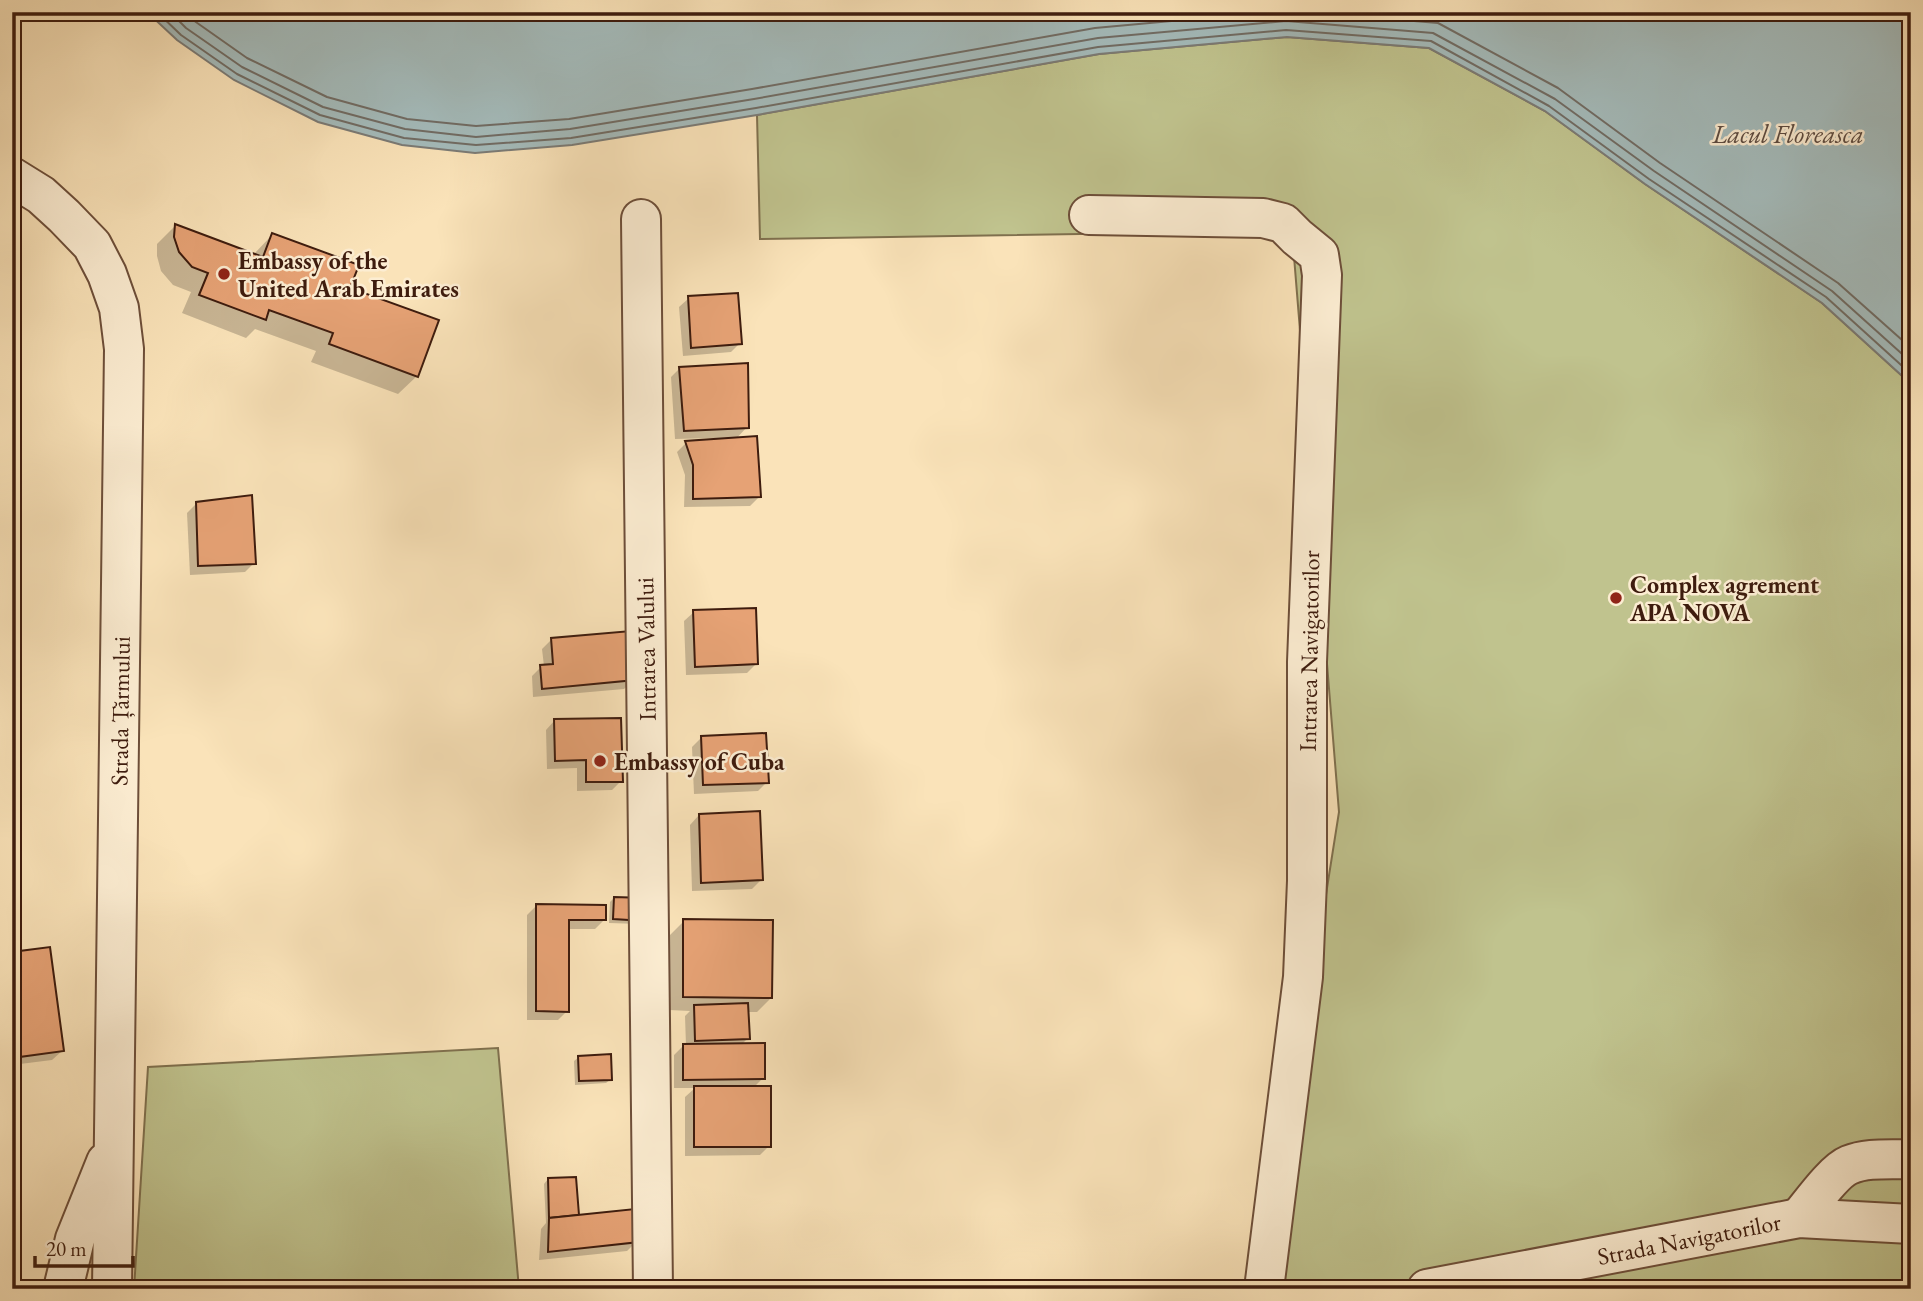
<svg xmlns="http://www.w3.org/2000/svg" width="1923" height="1301" viewBox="0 0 1923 1301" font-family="'EB Garamond',serif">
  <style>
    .green { fill: #c0c38e; stroke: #7f704e; stroke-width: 2 }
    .water { fill: #a4bbbb; stroke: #7b7b76; stroke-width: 2 }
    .shadow { fill: #0003 }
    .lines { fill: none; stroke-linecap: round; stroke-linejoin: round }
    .shore { stroke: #716c64; stroke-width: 2 }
    .building { fill: #e6a275; stroke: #3e1c0e; stroke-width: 2 }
    .minor-casing { stroke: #6d4e39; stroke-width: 42 }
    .minor { stroke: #fcedd2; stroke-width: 38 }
    .poi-dot { fill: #8f2418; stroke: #fcedd2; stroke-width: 2.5 }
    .labels { text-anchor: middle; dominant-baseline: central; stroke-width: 5; stroke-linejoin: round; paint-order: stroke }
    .poi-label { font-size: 24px; font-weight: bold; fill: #3e1c0e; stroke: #fcedd2; text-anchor: start }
    .street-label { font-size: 24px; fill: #3e1c0e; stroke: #fcedd2 }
    .water-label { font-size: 26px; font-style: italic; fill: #5d4c42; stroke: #fcedd2 }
  </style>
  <rect width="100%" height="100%" fill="#fae3b9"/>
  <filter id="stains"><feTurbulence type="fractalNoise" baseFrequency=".00286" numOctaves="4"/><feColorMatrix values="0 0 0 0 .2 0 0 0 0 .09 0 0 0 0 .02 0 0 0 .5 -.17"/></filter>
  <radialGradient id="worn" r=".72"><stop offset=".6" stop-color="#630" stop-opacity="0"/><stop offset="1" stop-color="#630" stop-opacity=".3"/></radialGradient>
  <!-- green -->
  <g class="green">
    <path d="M1287,37L1429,48L1545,111L1645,184L1822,303L1911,384V1289H1256L1266,1275L1339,812L1293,244L1272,231L760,239L757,115L1099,54Z"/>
    <path d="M498,1048L519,1289H134L148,1067Z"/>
  </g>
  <!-- water -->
  <path class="water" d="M147,12H1911V384L1822,303L1645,184L1545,111L1429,48L1287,37L1099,54L757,115L572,145L475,153L402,145L318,122L234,80L177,40Z"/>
  <!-- shadow -->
  <g class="shadow">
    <path d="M175,226L254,254L272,235L348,289L417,376L398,394L311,362L316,351L255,329L246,338L182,313L191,292L173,285L161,271L157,256V244Z"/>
    <path d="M689,298L740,343L731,352L683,356L679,307Z"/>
    <path d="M680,368L747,427L735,440L759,497L750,506L684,507L685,475L677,452L686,443L717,441L716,438L675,439L671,377Z"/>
    <path d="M197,503L254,563L245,572L190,575L187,513Z"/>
    <path d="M694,612L756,664L747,673L686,675L684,621Z"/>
    <path d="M551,640L633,680L624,689L533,697L532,676L541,667L544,666L542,649Z"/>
    <path d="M555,720L621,781L612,790L577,791V768L547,769L546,730Z"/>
    <path d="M701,738L767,782L758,791L694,794L692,747Z"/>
    <path d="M699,815L761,880L752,889L692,891L690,825Z"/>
    <path d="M614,898L639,924L609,923L610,902Z"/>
    <path d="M536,906L604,920L595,929H567V1011L558,1020H527V915Z"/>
    <path d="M684,921L771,998L757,1012H747L748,1038L741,1045L763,1078L753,1088L769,1146L760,1155L685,1156V1097L695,1088H674V1055L683,1046H686L685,1016L690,1011L669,1010L670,935Z"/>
    <path d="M12,953L62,1051L52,1060L12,1065Z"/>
    <path d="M579,1057L611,1079L606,1083L575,1085L574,1061Z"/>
    <path d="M548,1179L578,1216L637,1241L627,1251L539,1260L541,1229L546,1223L544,1184Z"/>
  </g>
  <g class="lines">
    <!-- shore -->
    <g class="shore">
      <path d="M157,12L181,35L237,74L320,115L404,138L476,145L571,138L756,108L1098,47L1286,30L1431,41L1549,106L1649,179L1826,297L1911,374"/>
      <path d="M170,12L186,28L242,67L323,107L405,129L476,137L570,129L754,99L1098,38L1286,21L1433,33L1555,99L1654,171L1832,291L1911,362"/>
      <path d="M185,12L193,20L247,58L327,97L407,119L476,126L569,119L752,89L1095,28L1270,12"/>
      <path d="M1306,12L1438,23L1558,88L1660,163L1838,283L1911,348"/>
    </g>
  </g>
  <!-- building -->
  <g class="building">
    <path d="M175,224L263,257L272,233L359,265L350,288L439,320L418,377L329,344L333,333L269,310L266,320L199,295L208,273L192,267L179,252L174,237Z"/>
    <path d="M738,293L742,344L691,348L688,296Z"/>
    <path d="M748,363L749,428L684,431L679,367Z"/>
    <path d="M757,436L761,497L693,499V465L685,441Z"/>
    <path d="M252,495L256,564L198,566L196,502Z"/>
    <path d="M756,608L758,664L695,667L693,610Z"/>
    <path d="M631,631L635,680L542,689L540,665L553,664L551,638Z"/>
    <path d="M621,718L623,782H586V760L555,761L554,719Z"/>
    <path d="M766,733L769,783L703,785L701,736Z"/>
    <path d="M760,811L763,880L701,883L699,814Z"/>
    <path d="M614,897L646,898L645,921L613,919Z"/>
    <path d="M536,904L606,905V920H569V1012L536,1011Z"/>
    <path d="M683,919L773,920L772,998L683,997Z"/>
    <path d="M50,947L64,1051L12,1058V952Z"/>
    <path d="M748,1003L750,1039L695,1041L694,1005Z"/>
    <path d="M765,1043V1079L683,1080V1044Z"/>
    <path d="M611,1054L612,1080L579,1081L578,1056Z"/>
    <rect x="694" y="1086" width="77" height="61"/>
    <path d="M576,1177L579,1215L549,1218L548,1178Z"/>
    <path d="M635,1209L639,1242L548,1252L549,1218Z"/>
    <path d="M629,1286V1289H583Z"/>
  </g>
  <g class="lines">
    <defs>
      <g id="minor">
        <path d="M12,177L41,195L64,216L92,245L107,274L119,308L124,349L112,1289"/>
        <path d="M1089,215L1263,218L1283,223L1297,237L1319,255L1322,275L1307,662V881L1303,977L1264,1289"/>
        <path d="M641,219L653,1289"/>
        <path d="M1799,1218C1810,1205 1834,1171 1849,1165C1868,1157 1891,1160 1911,1159"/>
        <path d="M63,1289L75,1239L106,1162"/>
        <path d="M1427,1289L1799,1218L1911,1224"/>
      </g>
    </defs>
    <!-- minor casing -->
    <use href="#minor" class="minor-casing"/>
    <!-- minor -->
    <use href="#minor" class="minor"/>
  </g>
  <!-- markers -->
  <g class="poi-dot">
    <circle cx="224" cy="274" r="7"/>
    <circle cx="1616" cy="598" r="7"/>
    <circle cx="600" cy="761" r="7"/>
  </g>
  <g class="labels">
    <!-- poi labels -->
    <g class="poi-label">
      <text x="238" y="260">Embassy of the<tspan x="238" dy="28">United Arab Emirates</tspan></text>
      <text x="1630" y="584">Complex agrement<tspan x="1630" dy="28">APA NOVA</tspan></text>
      <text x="614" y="761">Embassy of Cuba</text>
    </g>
    <!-- street labels -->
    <g class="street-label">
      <text transform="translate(646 649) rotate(-91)">Intrarea Valului</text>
      <text transform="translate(1309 651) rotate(-89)">Intrarea Navigatorilor</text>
      <text transform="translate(120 711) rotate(-89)">Strada Țărmului</text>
      <text transform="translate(1689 1239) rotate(-11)">Strada Navigatorilor</text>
    </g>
    <!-- water labels -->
    <g class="water-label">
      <text x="1788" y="134">Lacul Floreasca</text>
    </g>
  </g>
  <!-- margin -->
  <rect width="1923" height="1301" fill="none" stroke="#fae3b9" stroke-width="42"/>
  <rect x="14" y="14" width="1895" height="1273" fill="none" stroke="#3e1c0e" stroke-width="3.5"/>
  <rect x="21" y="21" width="1881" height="1259" fill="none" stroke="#3e1c0e" stroke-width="2"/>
  <!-- scale -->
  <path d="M35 1256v10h98v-10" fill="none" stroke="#3e1c0e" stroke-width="3.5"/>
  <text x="46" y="1256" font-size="21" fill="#3e1c0e" stroke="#fcedd2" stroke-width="5" paint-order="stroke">20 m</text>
  <rect width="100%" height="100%" filter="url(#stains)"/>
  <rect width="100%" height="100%" fill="url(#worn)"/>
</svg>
